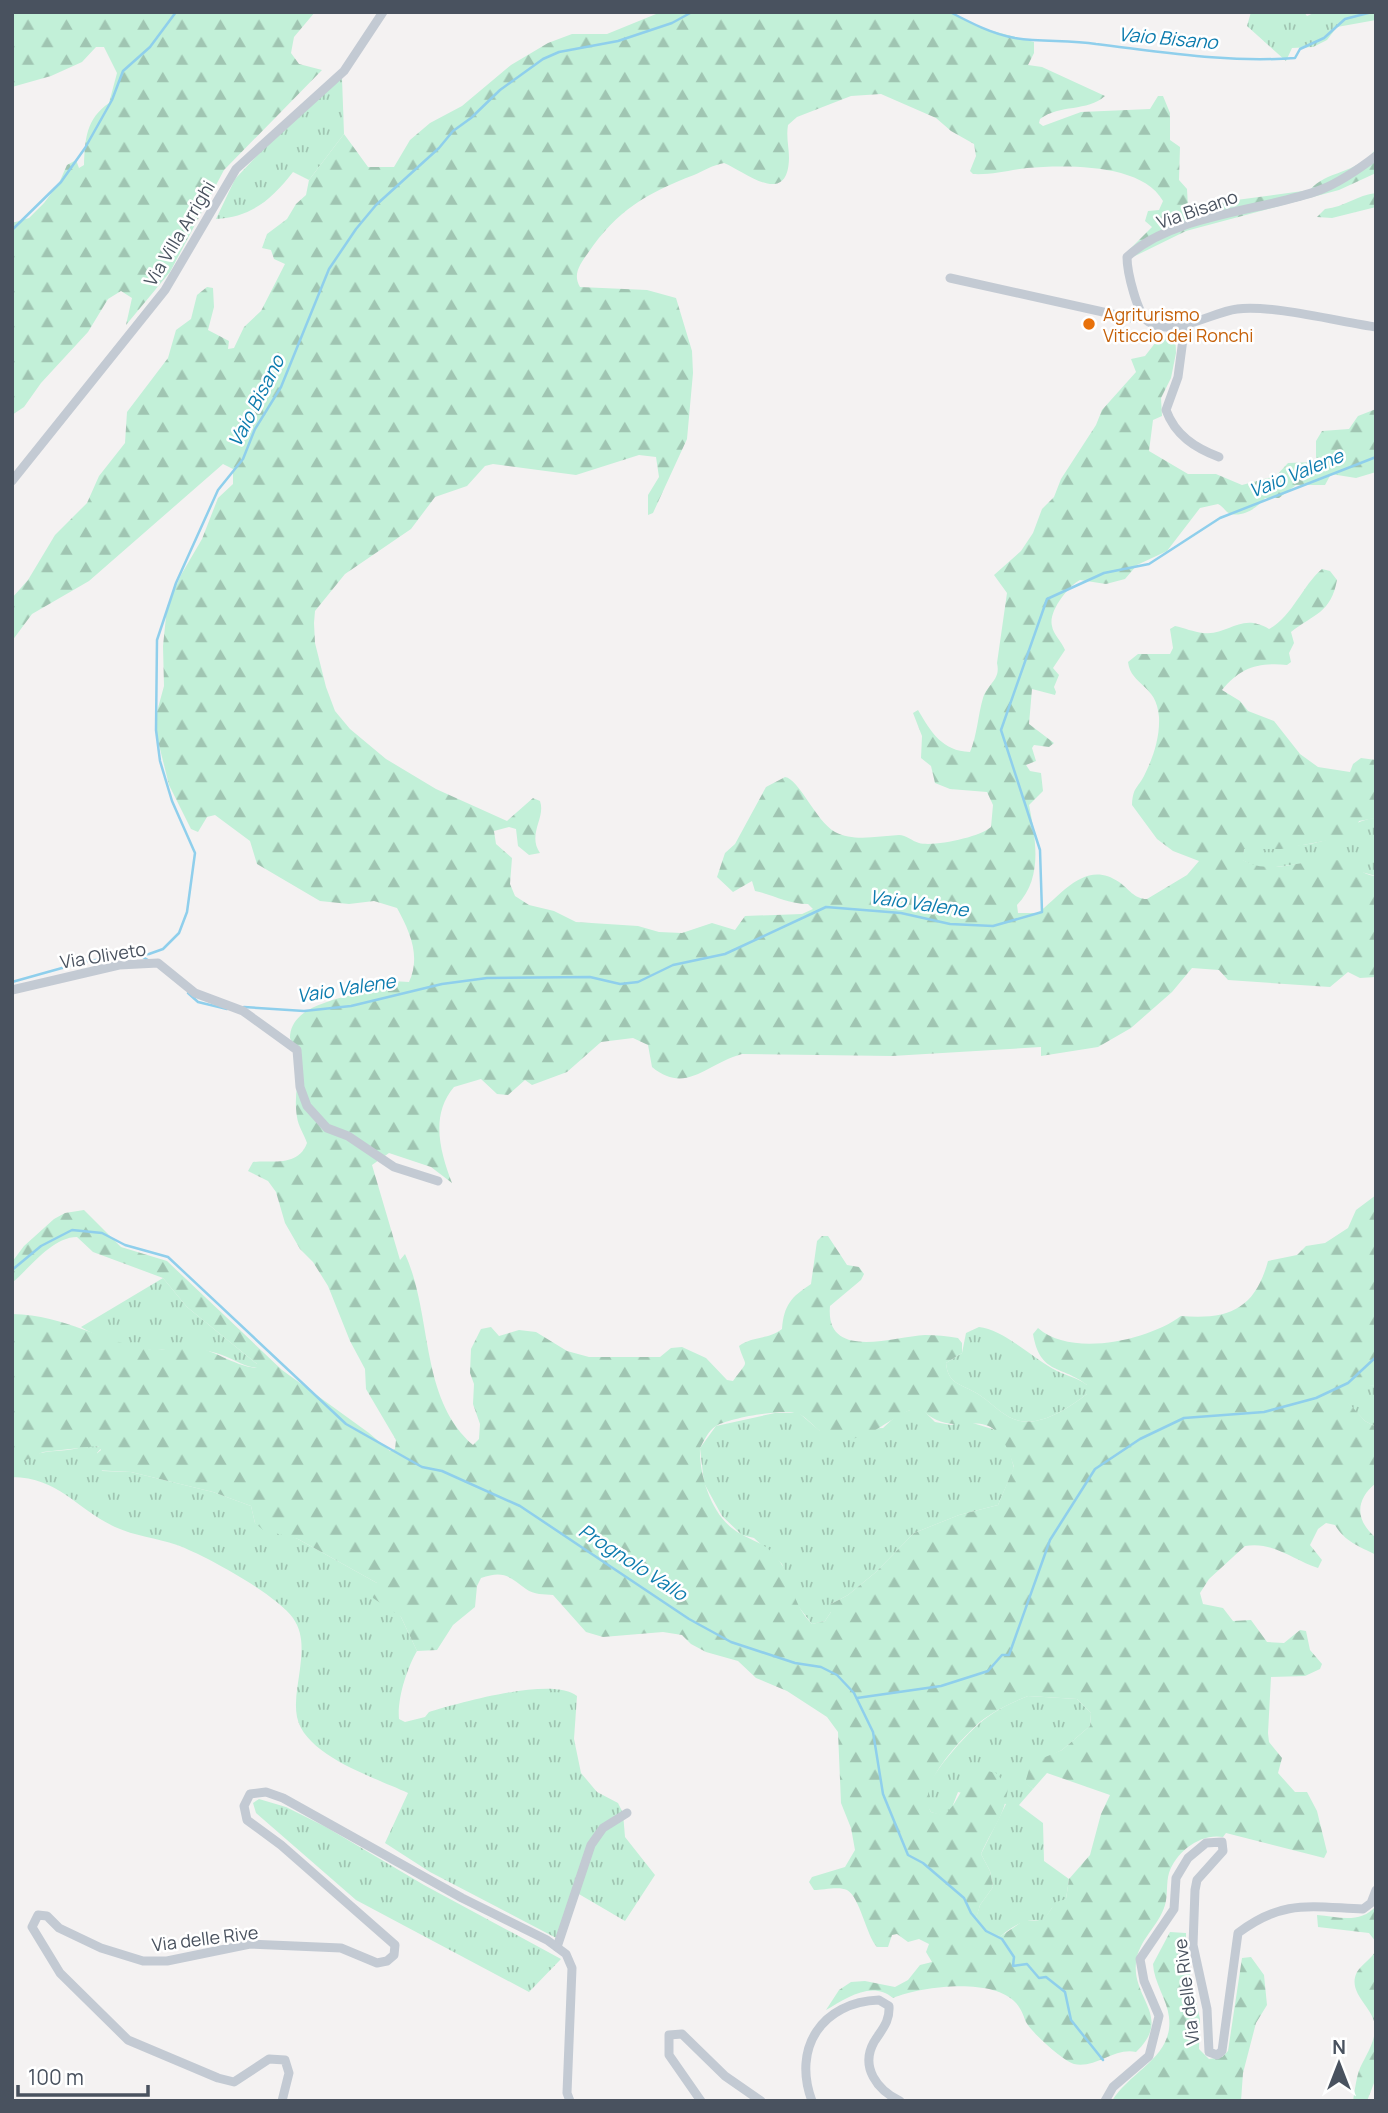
<svg xmlns="http://www.w3.org/2000/svg" width="1388" height="2113" viewBox="0 0 1388 2113" font-family="Manrope,sans-serif">
  <style>
    .grass { fill: url(#grass-tufts) }
    .forest { fill: url(#forest-firs); fill-rule: evenodd }
    .lines { fill: none; stroke-linecap: round; stroke-linejoin: round }
    .stream { stroke: #8fcfec; stroke-width: 2.5 }
    .minor { stroke: #c3cad3; stroke-width: 9 }
    .food-dot { fill: #e8710a; stroke: #fff; stroke-width: 2.5 }
    .labels { text-anchor: middle; dominant-baseline: central; stroke-width: 5; stroke-linejoin: round; paint-order: stroke }
    .street-label { font-size: 18px; fill: #49525f; stroke: #fff }
    .food-label { font-size: 18px; fill: #c56008; stroke: #fff; text-anchor: start }
    .water-label { font-size: 19px; font-style: italic; fill: #0d7cae; stroke: #fff }
  </style>
  <defs>
    <pattern id="grass-tufts" width="24" height="20" patternUnits="userSpaceOnUse" patternTransform="scale(1.75)"><rect width="24" height="20" fill="#c2f0d8"/><path d="M3 7l-1-3M5 7V3M7 7l1-3M15 17l-1-3M17 17v-4M19 17l1-3" fill="none" stroke="#a0c5b2"/></pattern>
    <pattern id="forest-firs" width="22" height="20" patternUnits="userSpaceOnUse" patternTransform="scale(1.75)"><rect width="22" height="20" fill="#c2f0d8"/><path d="M5 1l3.5 6h-7zM16 11l3.5 6h-7z" fill="#a0c5b2"/></pattern>
  </defs>
  <rect width="100%" height="100%" fill="#f4f2f2"/>
  <!-- grass -->
  <g class="grass">
    <path d="M1251,12H1304L1307,16L1316,12H1376V20L1337,27L1327,40L1313,47L1292,48L1286,61L1247,26Z"/>
    <path d="M342,78L344,134L309,180L293,172C272,199 252,217 216,219L235,179L266,146Z"/>
    <path d="M1376,818V876L1321,861L1268,868H1259L1242,860L1244,849C1271,844 1299,849 1326,840C1345,834 1355,819 1376,818Z"/>
    <path d="M163,1278L187,1307L257,1364V1368C241,1366 231,1357 216,1353C196,1347 178,1349 158,1350C138,1351 98,1338 81,1327Z"/>
    <path d="M979,1327C1003,1329 1034,1359 1057,1371C1067,1376 1078,1378 1087,1385V1394C1066,1410 1035,1431 1009,1417C997,1410 989,1401 978,1394C962,1384 948,1385 946,1363L962,1353L966,1333Z"/>
    <path d="M1362,1384L1376,1386V1427L1365,1421L1345,1400Z"/>
    <path d="M910,1410H923L935,1422L951,1425L966,1421L999,1431L1007,1442L1014,1468L998,1505L959,1515L914,1533L876,1572L848,1595L831,1604V1612L825,1621L812,1624L795,1602L782,1564L754,1538L742,1535L722,1516L704,1483L700,1448L716,1426L775,1413H799L820,1431L883,1428L897,1415Z"/>
    <path d="M88,1445L102,1447L97,1453L102,1471L131,1472L213,1492L251,1506L255,1523L298,1539L377,1583V1588L401,1617L417,1651C407,1668 397,1699 399,1719L405,1722L425,1717L429,1712C459,1703 553,1676 577,1696L574,1739L581,1773L597,1792L618,1803L623,1813L625,1837L655,1875L625,1921L572,1890L562,1941L430,1872L385,1843L408,1793C376,1778 305,1756 297,1717C294,1702 298,1685 300,1669C302,1651 304,1634 293,1618C277,1595 205,1555 177,1545C156,1538 135,1536 115,1527C75,1508 60,1478 12,1477V1460C26,1460 34,1453 46,1452C61,1450 74,1451 88,1445Z"/>
    <path d="M1028,1696L1077,1699L1091,1713L1090,1726L1062,1750L1048,1757L1026,1783L1033,1789L1019,1805L1043,1823L1044,1861L1069,1879L1066,1899L1052,1908L1043,1922C1026,1917 1013,1926 1001,1936L989,1935L976,1918L980,1905L993,1887L990,1871L981,1854L1006,1804L958,1792L951,1810L943,1816L931,1812C927,1806 924,1799 926,1792C932,1772 965,1736 980,1723C995,1710 1011,1703 1028,1696Z"/>
    <path d="M259,1799L286,1807L326,1827L424,1885L561,1959L529,1992L356,1900L256,1813L253,1803Z"/>
  </g>
  <!-- forest -->
  <g class="forest">
    <path d="M12,12H315L294,37L291,53L299,64L322,70L224,170L170,272L126,325L132,298L121,291L108,299L88,332L41,383L24,407L12,415V223L29,218L44,203L59,183L67,165L76,160L79,168L84,165C85,139 86,119 109,103L117,73L104,47H96L82,62L51,76L12,87Z"/>
    <path d="M661,12H950L978,27L1034,42V53L1028,65L1042,67L1105,96C1087,112 1060,104 1040,119L1039,123L1043,126L1081,112L1150,109L1158,96H1163L1170,113V140L1180,147L1179,180L1187,189L1188,207L1198,209L1229,201L1310,190C1327,170 1355,175 1376,149V173L1339,190L1186,231L1133,257L1124,255L1152,227L1145,221L1148,211L1159,210L1163,201C1142,163 1065,165 1027,168C1009,170 992,175 973,174L970,171L976,156L974,144L951,131L936,118L881,94L851,96L797,117L788,125C786,137 789,147 789,158C788,209 744,171 724,163C713,165 703,171 694,175C647,193 617,210 588,253C581,263 572,274 580,287L647,290L676,298L692,351L693,373L687,439L653,513L648,515V495L659,477L656,457L639,455L576,475L493,464L485,466L467,486L435,497L411,529L345,574L315,611L314,623L315,643L326,687L335,711L350,729L386,759L436,789L507,821L533,798L540,801C546,818 527,834 540,853L529,855L518,846L516,829L509,827L494,831L496,844L512,858L510,884L515,896L529,905L554,911L576,922L638,926L659,932L682,933L712,923L735,930L745,916L802,914L813,909L808,904C787,904 774,895 755,891L752,881L733,892L717,877L725,853L735,844L766,787L785,777C799,779 815,820 835,832C854,842 878,836 899,835C906,835 912,841 919,843C934,847 980,837 991,827L993,805L987,792L950,789L935,783L931,766L921,758L922,736L913,713L918,710C931,732 942,751 970,752C977,736 978,715 983,698C988,683 1001,680 997,663L1007,593L994,575L1021,551L1033,533L1042,509L1054,497L1061,479L1096,425L1102,410L1136,372L1131,359L1145,356L1159,338L1175,329L1176,353L1171,378L1161,398L1162,416L1153,420L1149,451L1188,474H1216L1242,485L1276,476L1288,463L1316,462V441L1322,431L1349,429L1358,416L1376,409V472L1356,478L1331,474L1325,485H1296L1279,498H1265C1258,508 1239,520 1227,512C1224,509 1222,506 1218,504L1200,508L1167,551L1137,565L1125,579L1106,584L1080,580C1068,586 1048,612 1052,626C1053,634 1062,642 1065,650L1053,668L1059,675L1054,687L1056,692L1055,695L1032,689L1029,724L1054,743L1049,747L1034,745L1032,748L1036,761L1026,765L1030,771L1041,773L1043,791L1029,805C1036,840 1043,878 1017,905L1018,913H1038C1062,894 1086,859 1119,882C1129,889 1134,899 1147,899L1187,875L1199,861L1173,851L1157,839L1132,805C1133,787 1137,789 1144,776C1153,758 1160,738 1159,717C1157,684 1131,686 1128,662L1138,654H1170L1173,648L1170,629L1175,626C1184,628 1194,632 1203,633C1229,636 1240,612 1269,629C1292,617 1302,586 1322,569L1330,571L1337,580C1331,613 1314,614 1291,632L1294,643L1289,653L1291,662L1287,665C1258,662 1240,668 1222,690L1240,701L1248,711L1274,721L1300,754L1318,767L1350,772L1353,764L1361,758L1376,760V818L1359,821L1355,831L1346,837L1281,849H1244L1243,860C1275,879 1312,852 1347,862C1359,865 1360,875 1376,876V977L1360,978L1348,972L1330,987L1228,980L1219,970L1192,968L1172,992L1131,1028L1098,1047L1041,1056V1047L892,1056L742,1054C706,1064 686,1095 652,1067L648,1045L633,1038L601,1042L567,1072L532,1085L525,1080L508,1095L497,1094L481,1079L454,1087C430,1115 440,1152 452,1183L431,1167L389,1153L372,1165L400,1260L405,1254C433,1315 419,1398 473,1445L479,1439L480,1424L473,1404L474,1384L470,1373L471,1349L481,1329L491,1327L499,1336L519,1330L536,1332L567,1351L589,1357H660L671,1348L682,1347L706,1358L727,1380L733,1381C750,1357 746,1370 739,1346C752,1336 768,1340 782,1329C784,1305 791,1297 811,1284L817,1241L822,1236H828L847,1265L859,1267L864,1274L861,1280L830,1306C825,1361 892,1337 925,1335C936,1335 947,1336 958,1338L962,1343V1353L946,1363C948,1385 962,1384 978,1394C989,1401 997,1410 1009,1417C1035,1431 1066,1410 1087,1394V1385C1062,1365 1040,1375 1033,1334L1038,1328C1072,1358 1149,1340 1181,1316C1229,1320 1255,1309 1268,1261L1297,1255L1306,1246L1325,1243L1348,1228L1356,1210L1376,1195V1386L1362,1385L1346,1400L1365,1421L1376,1427V1483C1355,1500 1355,1520 1376,1538V1555C1359,1546 1345,1542 1335,1525L1326,1523L1318,1529L1310,1545L1322,1560L1318,1568C1293,1560 1273,1541 1245,1546L1209,1579L1200,1593L1203,1604L1223,1608L1233,1621L1251,1620L1267,1642L1284,1643L1300,1630L1306,1631L1310,1650L1322,1664L1320,1669L1305,1676L1271,1677L1268,1733L1269,1742L1282,1758L1278,1773L1295,1792H1307L1317,1811L1327,1852L1324,1858L1226,1833L1223,1837C1200,1833 1176,1852 1169,1873C1166,1883 1168,1895 1165,1905C1159,1926 1138,1940 1136,1963C1132,1999 1173,2017 1136,2052C1115,2047 1095,2069 1074,2064C1062,2060 1032,2033 1026,2022C1023,2015 1022,2010 1016,2003C993,1977 922,1986 893,1998C872,1980 846,1998 826,2010L839,1990L851,1982L865,1981L895,1987L908,1980L920,1965L932,1962L926,1952L929,1944L919,1939L908,1942L897,1934L892,1935L888,1947H877C866,1935 860,1897 847,1890C839,1886 823,1890 814,1890L809,1882L812,1877L845,1867L855,1850L851,1828L841,1803L838,1732L827,1717L787,1691L756,1678L738,1661L706,1652L691,1644L682,1635L663,1632L603,1637L586,1632L553,1595C544,1594 534,1595 526,1589C509,1576 503,1570 481,1578L477,1586L475,1607L453,1625L437,1650L417,1651L401,1617L373,1598L371,1593L376,1588L377,1583L298,1539L263,1530L255,1523L251,1506L213,1492L131,1472L93,1470L94,1456L101,1450L98,1446L43,1452L26,1460H12V1314C67,1315 100,1342 153,1350C165,1351 178,1344 190,1346C214,1349 233,1366 257,1368V1364L187,1307L163,1278L93,1252L77,1237C52,1237 30,1268 12,1283V1262L24,1246L54,1219L65,1213L84,1210L121,1247L167,1261L282,1370L369,1433L390,1451L395,1449L396,1440L366,1389L365,1369L350,1341L328,1286L313,1262L300,1249L285,1223L276,1192L268,1181L248,1171L253,1162C273,1160 298,1167 307,1143C304,1134 298,1126 297,1117C292,1086 306,1070 290,1038C290,1004 343,999 368,990C373,988 377,983 382,982C390,980 401,982 409,982C421,956 410,932 397,908L374,901L349,904L320,901L257,864L250,841L215,815L207,817L198,832L191,829L169,785L156,733L155,719L164,686L163,646L167,607L181,575L202,539L218,498L233,484V469L223,464L89,581L32,614L12,641V598L28,580L55,535L87,503L99,476L125,443L127,412L168,358L176,330L191,319L197,295L207,287L213,288L214,307L208,330L229,341L228,349L234,348L244,327L261,311L285,264L274,259L271,250L262,248L267,234L287,219L296,204L306,195L309,180L344,134L368,167H394L410,140L430,123L462,106L511,65L548,43L572,34H607ZM910,1410H922C962,1447 991,1390 1014,1467L998,1505L959,1515L914,1533L876,1572L848,1595L831,1604V1612L825,1621L812,1624C790,1601 795,1584 780,1562C767,1543 758,1544 741,1534C713,1520 699,1477 700,1448C704,1441 708,1431 716,1426C728,1418 788,1407 801,1415C814,1423 824,1441 842,1440C871,1439 885,1421 910,1410ZM1028,1696L1077,1699L1091,1713L1090,1726L1062,1750L1031,1763L1025,1783L1033,1789L1047,1773L1110,1795L1101,1814L1090,1855L1069,1879L1066,1899L1056,1902L1043,1921H1023L1001,1936L989,1934L976,1919L980,1905L993,1887L990,1871L981,1854C992,1828 1005,1817 1008,1787L996,1773L979,1769C961,1782 959,1805 943,1815L931,1812C915,1786 960,1740 980,1722C995,1710 1011,1703 1028,1696Z"/>
    <path d="M1376,193V207L1332,218L1317,217L1325,209C1345,207 1357,195 1376,193Z"/>
    <path d="M1376,1906V2078L1367,2101H1353C1355,2090 1356,2078 1360,2068C1366,2055 1375,2043 1375,2027C1375,2008 1346,1993 1357,1972C1361,1965 1371,1959 1375,1952L1376,1942L1369,1933L1318,1927L1317,1915C1338,1917 1361,1924 1376,1906Z"/>
    <path d="M1170,1932L1186,1933V1957L1200,2019L1199,2049L1209,2059L1222,2057L1228,2051L1242,1958L1251,1957L1264,1975L1267,2005L1256,2023L1243,2073L1241,2101H1112C1130,2071 1174,2057 1169,2017C1167,1999 1154,1983 1153,1964Z"/>
  </g>
  <g class="lines">
    <!-- stream -->
    <g class="stream">
      <path d="M950,12C971,23 992,34 1015,38C1042,42 1069,40 1096,44C1163,52 1227,63 1295,58L1300,49L1324,38L1345,19L1372,12"/>
      <path d="M12,230L61,182L85,148L112,100L123,71L150,47L176,12"/>
      <path d="M139,955L148,960"/>
      <path d="M12,982L87,961L149,954L163,949L179,933L187,912L195,853L172,801L160,761L156,730L157,640L176,583L218,490L243,459L255,429L281,387L329,269L356,229L376,205L439,148L453,131L471,118L500,90L543,59L559,52L618,41L672,23L692,12"/>
      <path d="M188,993L198,1002L227,1009"/>
      <path d="M244,1007L304,1011L351,1006L442,984L487,978L590,977L620,984L638,982L673,965L725,954L826,907L901,913L950,924L993,926L1042,912L1040,850L1001,730L1047,599L1104,573L1149,564L1220,518L1376,457"/>
      <path d="M12,1270L41,1246L72,1230L102,1233L125,1245L168,1257L346,1424L422,1467L442,1471L520,1506L689,1619L731,1642L795,1663L821,1667L837,1675L854,1693L873,1732L883,1794L908,1855L923,1863L964,1898L971,1913L986,1931L1002,1939L1014,1957L1013,1966L1027,1964L1039,1978L1046,1977L1065,1992L1071,2020L1103,2060"/>
      <path d="M857,1698L941,1686L988,1671L1002,1655H1009L1050,1540L1095,1469L1140,1439L1184,1418L1264,1412L1316,1398L1348,1383L1376,1357"/>
    </g>
    <!-- minor -->
    <g class="minor">
      <path d="M1376,156C1359,169 1341,182 1320,190C1264,211 1172,214 1127,257C1127,271 1137,315 1149,322C1173,338 1212,312 1237,309C1269,304 1341,322 1376,327"/>
      <path d="M950,278L1130,318H1144"/>
      <path d="M1185,324L1178,377L1166,410C1175,435 1195,448 1219,457"/>
      <path d="M12,481L165,290L236,169L344,71L383,12"/>
      <path d="M12,990L119,965L158,963L195,993L243,1011L297,1050L300,1087L307,1106L327,1128L348,1136L394,1167L438,1181"/>
      <path d="M557,1947L591,1845L603,1828L627,1813"/>
      <path d="M282,2101L289,2073L285,2060L269,2059L234,2082L218,2078L128,2040L60,1973L32,1927L38,1915L47,1916L59,1928L101,1948L143,1961H167L250,1944L341,1948L377,1963L387,1961L394,1955L395,1945L281,1845L247,1820L244,1806L250,1794L266,1792L283,1798L462,1898L547,1940L566,1954L572,1968L567,2093L570,2101"/>
      <path d="M701,2101L669,2055V2035L682,2034L725,2076L761,2101"/>
      <path d="M812,2101C792,2048 822,2002 879,2000L889,2006C890,2022 882,2029 874,2042C860,2067 877,2090 900,2101"/>
      <path d="M1105,2101L1113,2087L1149,2056L1159,2016L1144,1981L1140,1959L1174,1909L1176,1878L1188,1858L1206,1843L1222,1842L1223,1851L1197,1880L1195,1890L1193,1945L1207,2009L1209,2052L1217,2055L1222,2051L1238,1933C1283,1899 1310,1907 1363,1909L1371,1903L1376,1890"/>
    </g>
  </g>
  <!-- markers -->
  <circle class="food-dot" cx="1089" cy="324" r="7"/>
  <g class="labels">
    <!-- street labels -->
    <g class="street-label">
      <text transform="translate(1197 209) rotate(-19)">Via Bisano</text>
      <text transform="translate(179 233) rotate(-59)">Via Villa Arrighi</text>
      <text transform="translate(103 955) rotate(-9)">Via Oliveto</text>
      <text transform="translate(205 1938) rotate(-7)">Via delle Rive</text>
      <text transform="translate(1186 1992) rotate(-97)">Via delle Rive</text>
    </g>
    <!-- food labels -->
    <g class="food-label">
      <text x="1103" y="314">Agriturismo<tspan x="1103" dy="21">Viticcio dei Ronchi</tspan></text>
    </g>
    <!-- water labels -->
    <g class="water-label">
      <text transform="translate(1168 38) rotate(5)">Vaio Bisano</text>
      <text transform="translate(256 401) rotate(-63)">Vaio Bisano</text>
      <text transform="translate(1296 473) rotate(-22)">Vaio Valene</text>
      <text transform="translate(919 903) rotate(8)">Vaio Valene</text>
      <text transform="translate(346 988) rotate(-9)">Vaio Valene</text>
      <text transform="translate(633 1562) rotate(33)">Prognolo Vallo</text>
    </g>
  </g>
  <!-- border -->
  <rect width="1388" height="2113" fill="none" stroke="#49525f" stroke-width="28"/>
  <!-- north arrow -->
  <g transform="translate(1339 2064)" stroke="#ffffff" stroke-width="5" paint-order="stroke">
  <path d="M0-5L12 26L0 18L-12 26Z" fill="#49525f"/>
  <text y="-10" font-size="19" font-weight="bold" text-anchor="middle" fill="#49525f">N</text>
  </g>
  <!-- scale -->
  <path d="M18 2085v10h130v-10" fill="none" stroke="#49525f" stroke-width="3.5"/>
  <text x="28" y="2085" font-size="21" fill="#49525f" stroke="#ffffff" stroke-width="5" paint-order="stroke">100 m</text>
</svg>
